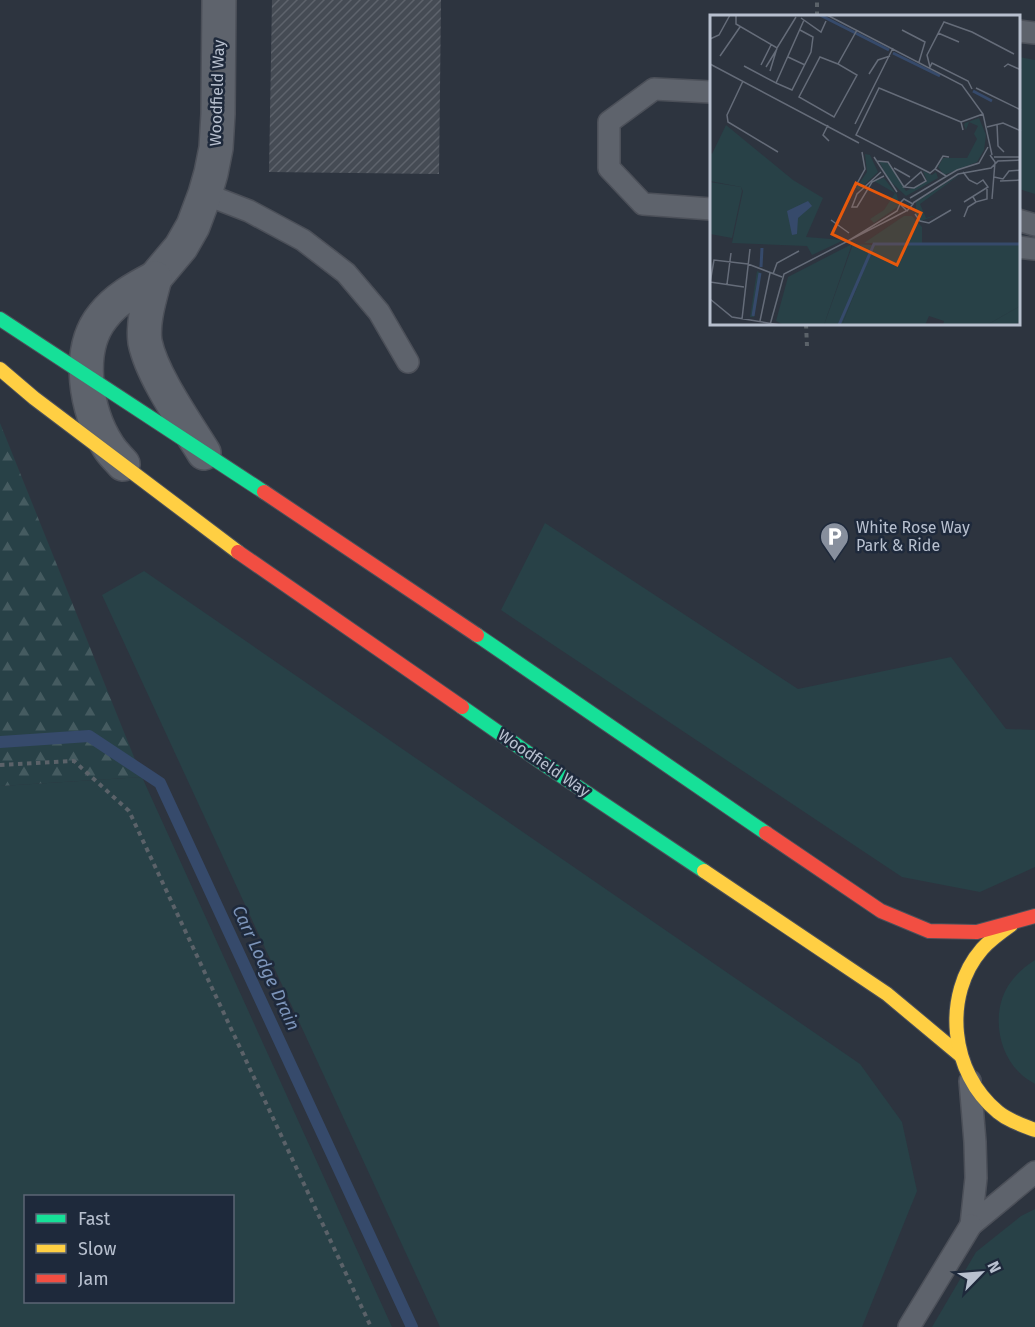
<svg xmlns="http://www.w3.org/2000/svg" width="1035" height="1327" viewBox="0 0 1035 1327" font-family="'Fira Sans',sans-serif">
  <style>
    .grass { fill: #284147; fill-rule: evenodd }
    .forest { fill: url(#forest-firs) }
    .lines { fill: none; stroke-linecap: round; stroke-linejoin: round }
    .stream { stroke: #364a6b; stroke-width: 12 }
    .building { fill: url(#building-hatch) }
    .lane-casing { stroke: #4c5059; stroke-width: 24 }
    .street-casing { stroke: #4c5059; stroke-width: 36 }
    .fast-casing { stroke: #4c5059; stroke-width: 16 }
    .slow-casing { stroke: #4c5059; stroke-width: 16 }
    .jam-casing { stroke: #4c5059; stroke-width: 16 }
    .path { stroke: #5b6269; stroke-width: 4; stroke-dasharray: 4.5 4.5; stroke-linecap: butt }
    .lane { stroke: #5e636c; stroke-width: 21 }
    .street { stroke: #5e636c; stroke-width: 33 }
    .fast { stroke: #16e098; stroke-width: 14 }
    .slow { stroke: #ffcf43; stroke-width: 14 }
    .jam { stroke: #f24e42; stroke-width: 14 }
    .labels { text-anchor: middle; dominant-baseline: central; stroke-width: 5; stroke-linejoin: round; paint-order: stroke }
    .street-label { font-size: 16px; fill: #b8c0cf; stroke: #1e293b }
    .poi-label { font-size: 16px; fill: #b8c0cf; stroke: #1e293b; text-anchor: start }
    .water-label { font-size: 18px; font-style: italic; fill: #7c94b9; stroke: #1e293b }
    .inset-river { fill: none; stroke: #364a6b; stroke-width: 3 }
    .inset-road { fill: none; stroke: #656c79; stroke-width: 1.5 }
    .view { fill: #e8590c; fill-opacity: 0.15; stroke: #e8590c; stroke-width: 3 }
    .inset-edge { fill: none; stroke: #b8c0cf; stroke-width: 3 }
  </style>
  <defs>
    <pattern id="forest-firs" width="22" height="20" patternUnits="userSpaceOnUse" patternTransform="scale(1.5)"><rect width="22" height="20" fill="#284147"/><path d="M5 1l3.5 6h-7zM16 11l3.5 6h-7z" fill="#455b60"/></pattern>
    <pattern id="building-hatch" width="6" height="6" patternUnits="userSpaceOnUse" patternTransform="scale(1.5)"><rect width="6" height="6" fill="#454b54"/><path d="M-1 1l2-2M0 6l6-6M5 7l2-2" fill="none" stroke="#5e636c"/></pattern>
  </defs>
  <rect width="100%" height="100%" fill="#2d343f"/>
  <!-- grass -->
  <g class="grass">
    <path d="M1019,57L1035,60V194L1019,189Z"/>
    <path d="M545,523L798,689L951,657L1006,729L1035,730V867L980,892L902,877L501,610Z"/>
    <path d="M144,571L860,1064L902,1122L917,1191L862,1327H440L102,595Z"/>
    <path d="M142,777L392,1327H0V786ZM26,1196H232V1302H26Z"/>
    <path d="M1035,960V1084C1031,1081 1026,1079 1023,1076C998,1055 991,1014 1008,986C1015,975 1024,967 1035,960Z"/>
    <path d="M1035,1209V1327H932L976,1252L1021,1216Z"/>
  </g>
  <!-- forest -->
  <path class="forest" d="M0,423L142,777L0,786Z"/>
  <g class="lines">
    <!-- stream -->
    <path class="stream" d="M0,742L89,736L160,783L412,1327"/>
  </g>
  <!-- building -->
  <path class="building" d="M272,0H441L439,174L269,172Z"/>
  <g class="lines">
    <defs>
      <g id="lane">
        <path d="M1018,31L1035,33"/>
        <path d="M711,92L654,89L609,122V168L643,204L711,209"/>
        <path d="M205,194L249,211L303,240L346,273L379,312L408,362"/>
        <path d="M1018,220L1035,225"/>
        <path d="M1018,247L1035,249"/>
        <path d="M970,1081L975,1142L976,1178L971,1225L1035,1172"/>
        <path d="M909,1327L971,1225"/>
      </g>
      <g id="street">
        <path d="M155,278L181,247L193,226L205,194L211,173L216,148L218,114L219,0"/>
        <path d="M123,464C118,458 112,453 108,446C86,412 75,350 103,316C116,299 136,288 155,278C150,297 142,322 145,342C152,376 185,422 204,453"/>
      </g>
      <g id="fast">
        <path d="M0,319L264,492"/>
        <path d="M477,635L766,833"/>
        <path d="M462,707L548,767L704,871"/>
      </g>
      <g id="slow">
        <path d="M0,369L34,398L238,552"/>
        <path d="M704,871L887,994L960,1055"/>
        <path d="M1011,925C1001,932 990,940 982,949C942,995 950,1073 998,1112C1009,1121 1022,1125 1035,1130"/>
      </g>
      <g id="jam">
        <path d="M264,492L477,635"/>
        <path d="M238,552L462,707"/>
        <path d="M766,833L881,911L929,931L977,932L1035,916"/>
      </g>
    </defs>
    <!-- lane casing -->
    <use href="#lane" class="lane-casing"/>
    <!-- street casing -->
    <use href="#street" class="street-casing"/>
    <!-- fast casing -->
    <use href="#fast" class="fast-casing"/>
    <!-- slow casing -->
    <use href="#slow" class="slow-casing"/>
    <!-- jam casing -->
    <use href="#jam" class="jam-casing"/>
    <!-- path -->
    <g class="path">
      <path d="M817,16V0"/>
      <path d="M806,324L807,346"/>
      <path d="M0,765L74,761L129,811L371,1327"/>
    </g>
    <!-- lane -->
    <use href="#lane" class="lane"/>
    <!-- street -->
    <use href="#street" class="street"/>
    <!-- fast -->
    <use href="#fast" class="fast"/>
    <!-- slow -->
    <use href="#slow" class="slow"/>
    <!-- jam -->
    <use href="#jam" class="jam"/>
  </g>
  <!-- icons -->
  <defs>
    <symbol id="parking-pin" viewBox="-11 -11 22 30"><path d="M0 17L-7.5 6A9.5 9.5 0 1 1 7.5 6Z" fill="#878f9d" stroke="#1e293b"/><path d="M-3.5-5.5H1a3.5 3.5 0 0 1 0 7H-1V5.5H-3.5ZM-1-3.4V-.6H.8a1.4 1.4 0 0 0 0-2.8Z" fill="#fff"/></symbol>
  </defs>
  <g fill-rule="evenodd">
    <use href="#parking-pin" x="818" y="520" width="33" height="45"/>
  </g>
  <g class="labels">
    <!-- street labels -->
    <g class="street-label">
      <text transform="translate(217 93) rotate(-88)">Woodfield Way</text>
      <text transform="translate(544 763) rotate(34)">Woodfield Way</text>
    </g>
    <!-- poi labels -->
    <g class="poi-label">
      <text x="856" y="527">White Rose Way<tspan x="856" dy="18">Park &amp; Ride</tspan></text>
    </g>
    <!-- water labels -->
    <g class="water-label">
      <text transform="translate(266 968) rotate(65)">Carr Lodge Drain</text>
    </g>
  </g>
  <!-- overview -->
  <g transform="translate(710 15)">
    <rect width="310" height="310" fill="#2d343f"/>
    <path d="M269,103L276,120L274,135L267,147L234,160L228,152L233,143H257L267,124L264,119L268,111L259,107L256,115L254,110L255,108ZM16,110L83,165L113,183L96,222L134,225L102,240L97,231L22,228L33,176L31,172L0,166V137L2,139ZM155,139L160,140L168,157L149,175L146,173L157,157ZM169,146L178,148L196,176L217,166L213,156L222,160L226,157L228,163L196,181L178,164ZM252,158L210,189L216,203L227,200L211,206L206,200V187ZM174,163L187,180L189,191L164,208L160,204L174,195L185,178L164,166ZM194,201H202L212,212V228H154ZM142,229L114,310H74L66,306L78,262ZM164,230H310V291L277,310H233L234,306L219,301L215,310H132Z" fill="#284147"/>
    <path d="M143,229L164,230L132,310H114ZM310,291V307L304,310H277Z" fill="#284147"/>
    <path d="M47,256L51,258L44,302H40Z" fill="#284147"/>
    <path d="M0,167L31,172L32,176L22,223L0,219Z" fill="#284147"/>
    <path d="M98,186L102,191L88,203L87,219L82,220L77,196Z" fill="#364a6b"/>
    <path class="inset-river" d="M110,0L179,35M183,38L230,61M263,76L282,86M51,252L52,233M43,301L50,258M129,310L164,229H311"/>
    <path class="inset-road" d="M26,0V9L67,33L86,2M117,0L252,70L273,99L282,140M91,3L111,17L116,6M192,15L215,27L209,47M228,18L249,27M0,24L9,20L20,0M10,41L30,12M78,42L95,50M0,49L149,128M128,49L110,42L89,82L124,102L147,60L128,49L147,15M51,50L61,30M34,51L66,68L94,5M56,52L67,34M294,52L298,49L311,55M60,56L67,33M159,59L168,45L180,41M33,66L17,100L18,107L68,137M66,68L82,75L101,37L103,22L90,15M266,73L311,95M262,74L258,66L222,48L220,52L217,40L234,7L262,17L304,39M145,109L183,33M287,109L288,131L294,137M118,110L113,120L119,126M277,112L293,108L311,116M253,115L251,107L273,99M280,140L285,147L282,184M164,142L187,177M284,142H311M166,146L178,147L194,172M184,153L200,162M225,154L220,158L146,120L169,73L251,107M171,157L147,179L142,192H147L162,167L174,161M211,157L216,166L204,173L194,172ZM253,157L259,165L267,169L273,165L278,172L254,187M236,161L225,154L233,141L239,142M284,162L293,164L299,156L311,155M290,166L311,165M144,174L155,154L152,137M263,182L266,187L277,184V174M200,183L247,155L269,148L278,132M203,188L248,159L281,153L288,146L311,145M205,199L210,206L219,208L241,195M254,202L258,192L266,187M121,205L139,218M138,226L187,196L191,187L194,184L203,189L197,196L191,190M63,259L67,248L89,236M0,267L34,272M0,268L4,245L38,249L72,262M17,269L21,238M0,284L22,302L70,310M32,304L40,234M50,306L60,258M60,310L74,259L196,196"/>
    <path class="view" d="M146,168L211,198L187,250L122,219Z"/>
    <rect width="310" height="310" class="inset-edge"/>
  </g>
  <!-- legend -->
  <rect x="24" y="1195" width="210" height="108" fill="#1e293b" stroke="#5c6576" stroke-width="1.5"/>
  <rect x="36" y="1214" width="30" height="9" fill="#16e098" stroke="#5c6576" stroke-width="1.5"/>
  <text x="78" y="1225" font-size="18" fill="#b8c0cf">Fast</text>
  <rect x="36" y="1244" width="30" height="9" fill="#ffcf43" stroke="#5c6576" stroke-width="1.5"/>
  <text x="78" y="1255" font-size="18" fill="#b8c0cf">Slow</text>
  <rect x="36" y="1274" width="30" height="9" fill="#f24e42" stroke="#5c6576" stroke-width="1.5"/>
  <text x="78" y="1285" font-size="18" fill="#b8c0cf">Jam</text>
  <!-- north arrow -->
  <g transform="translate(981 1273) rotate(65)" stroke="#1e293b" stroke-width="4.5" paint-order="stroke">
  <path d="M0-4.5L10 22L0 15L-10 22Z" fill="#b8c0cf"/>
  <text y="-9" font-size="16" font-weight="bold" text-anchor="middle" fill="#b8c0cf">N</text>
  </g>
</svg>
